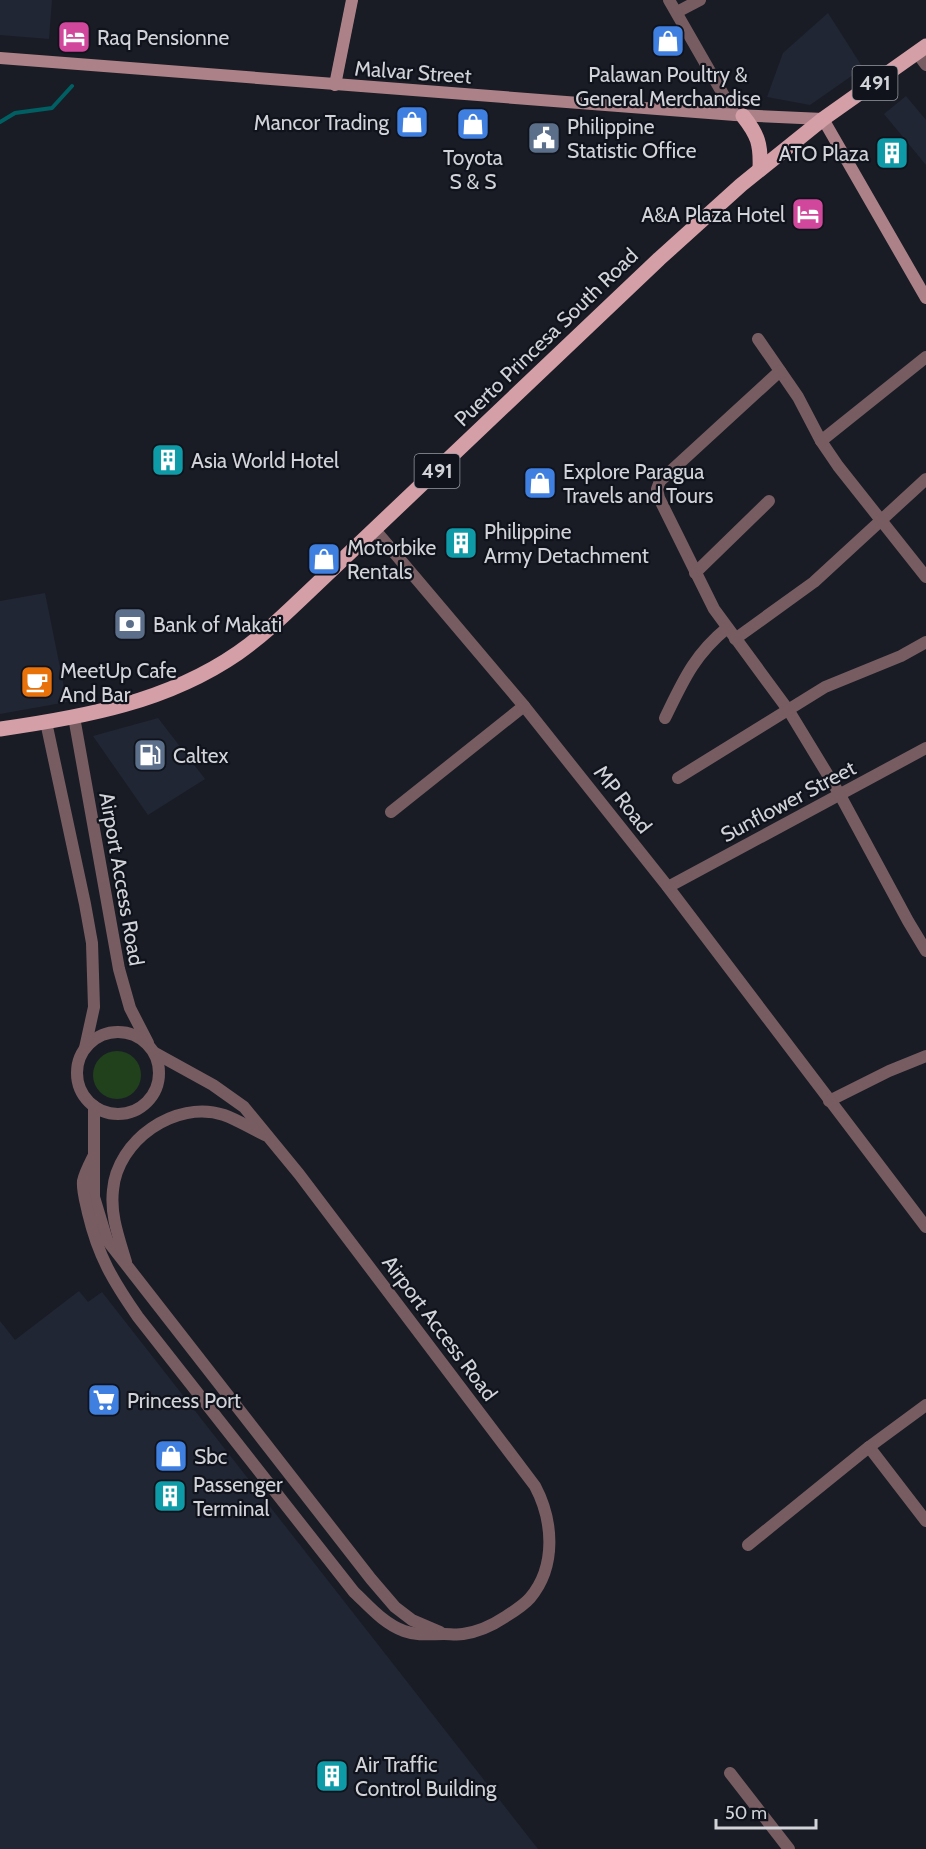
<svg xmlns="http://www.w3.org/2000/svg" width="926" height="1849" viewBox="0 0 926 1849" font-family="Cabin,sans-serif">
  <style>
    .built { fill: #202633 }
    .green { fill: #21411d }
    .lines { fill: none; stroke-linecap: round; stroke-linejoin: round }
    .stream { stroke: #005f63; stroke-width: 4 }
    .street { stroke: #775d61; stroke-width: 12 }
    .secondary { stroke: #ac8288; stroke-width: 12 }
    .primary { stroke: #d59fa7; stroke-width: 15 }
    .labels { text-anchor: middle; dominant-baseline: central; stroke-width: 4.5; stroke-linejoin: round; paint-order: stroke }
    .shield { fill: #10131b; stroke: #9799a0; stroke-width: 1.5 }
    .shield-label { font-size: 20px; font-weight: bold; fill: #d1d3d9 }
    .poi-label { font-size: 21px; fill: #d1d3d9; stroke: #10131b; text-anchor: start }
    .street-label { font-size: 21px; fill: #d1d3d9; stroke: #10131b }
  </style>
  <rect width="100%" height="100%" fill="#191c25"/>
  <!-- built -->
  <g class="built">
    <path d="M0,0H52L49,39L0,35Z"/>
    <path d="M828,13L863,68L810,105L767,97L783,53Z"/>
    <path d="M906,96L926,120V165L884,114Z"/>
    <path d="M45,593L67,702L0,714V601Z"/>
    <path d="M158,718L205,779L148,815L93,736Z"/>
    <path d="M79,1291L88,1302L102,1292L538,1849H0V1321L15,1340Z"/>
  </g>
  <!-- green -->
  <circle class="green" cx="117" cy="1075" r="24"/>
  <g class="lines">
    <!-- stream -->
    <path class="stream" d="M0,122L15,113L52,108L72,86"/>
    <!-- street -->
    <g class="street">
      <path d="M669,0L735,115"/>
      <path d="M677,12L700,0"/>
      <path d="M917,53L926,65"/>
      <path d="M758,339L798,397L821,441L838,466L926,577"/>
      <path d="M780,371L660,481L657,489L659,498L714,609L789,711L840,795L908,921L926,951"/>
      <path d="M821,441L926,357"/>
      <path d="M375,530L524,706L668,887L926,1227"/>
      <path d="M695,573L769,501"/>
      <path d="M735,639L814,582L926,479"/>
      <path d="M74,717L119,969L130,1008L148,1043"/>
      <path d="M665,718C683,681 694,655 727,628"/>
      <path d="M46,722L85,904L92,943L94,1007L85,1048"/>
      <path d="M678,778L825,687L901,656L926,642"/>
      <path d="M391,812L524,706"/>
      <path d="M668,887L926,748"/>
      <circle cx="118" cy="1073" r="41"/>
      <path d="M829,1101L889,1071L926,1056"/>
      <path d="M94,1106V1197L107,1240L371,1579L395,1607L412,1620L440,1632"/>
      <path d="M94,1155C90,1163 85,1172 83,1181C82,1191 86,1203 88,1213C98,1256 113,1281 138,1317L354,1592C369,1606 384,1624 404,1631C418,1636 430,1634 444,1634C450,1634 457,1635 463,1634C477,1632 493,1625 505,1617C513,1612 524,1605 530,1598C557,1566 553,1520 535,1486L299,1174L244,1107L213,1085L155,1053"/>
      <path d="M126,1262C119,1238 110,1215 113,1190C117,1141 175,1099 224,1115C238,1120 252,1129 265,1135"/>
      <path d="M869,1447L926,1521"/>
      <path d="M748,1545L869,1447L926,1405"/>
      <path d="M730,1773L789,1849"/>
    </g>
    <!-- secondary -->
    <g class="secondary">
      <path d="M0,58L735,115L823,119L926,298"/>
      <path d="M335,85L352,0"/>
    </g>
    <!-- primary -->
    <g class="primary">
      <path d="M743,116C758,135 761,144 760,169"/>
      <path d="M0,729C84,717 167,702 238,653C261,637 281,618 301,599L659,259L741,185L823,119L926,46"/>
    </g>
  </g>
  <!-- icons -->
  <defs>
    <symbol id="hotel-square" viewBox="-11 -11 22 22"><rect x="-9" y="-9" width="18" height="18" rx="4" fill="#d1479c" stroke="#10131b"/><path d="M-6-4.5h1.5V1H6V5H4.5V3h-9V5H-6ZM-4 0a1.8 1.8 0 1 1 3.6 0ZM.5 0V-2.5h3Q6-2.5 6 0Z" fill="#fff"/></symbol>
    <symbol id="shop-square" viewBox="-11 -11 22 22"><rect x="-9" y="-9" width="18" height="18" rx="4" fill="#3f7fe0" stroke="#10131b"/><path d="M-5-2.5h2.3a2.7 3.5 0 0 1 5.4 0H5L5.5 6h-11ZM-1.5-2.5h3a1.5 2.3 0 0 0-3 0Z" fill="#fff"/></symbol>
    <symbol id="civic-square" viewBox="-11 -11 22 22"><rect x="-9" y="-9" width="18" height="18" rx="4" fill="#5c6f8a" stroke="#10131b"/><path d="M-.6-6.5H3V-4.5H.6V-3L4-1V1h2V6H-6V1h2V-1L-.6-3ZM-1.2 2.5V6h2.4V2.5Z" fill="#fff"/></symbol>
    <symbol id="building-square" viewBox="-11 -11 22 22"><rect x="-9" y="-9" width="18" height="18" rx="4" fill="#0f9aa8" stroke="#10131b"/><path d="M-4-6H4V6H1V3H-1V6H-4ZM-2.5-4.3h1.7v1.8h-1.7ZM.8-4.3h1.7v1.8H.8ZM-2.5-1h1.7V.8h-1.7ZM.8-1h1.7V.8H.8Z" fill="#fff"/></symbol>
    <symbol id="bank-square" viewBox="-11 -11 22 22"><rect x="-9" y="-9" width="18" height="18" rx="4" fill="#5c6f8a" stroke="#10131b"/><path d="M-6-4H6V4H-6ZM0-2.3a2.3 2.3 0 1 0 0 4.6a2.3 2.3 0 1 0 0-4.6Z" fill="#fff"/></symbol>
    <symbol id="cafe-square" viewBox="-11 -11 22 22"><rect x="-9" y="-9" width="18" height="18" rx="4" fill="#e8710a" stroke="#10131b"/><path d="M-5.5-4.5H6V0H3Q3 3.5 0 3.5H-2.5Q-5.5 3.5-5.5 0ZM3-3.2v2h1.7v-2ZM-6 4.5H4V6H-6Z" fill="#fff"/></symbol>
    <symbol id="fuel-square" viewBox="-11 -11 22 22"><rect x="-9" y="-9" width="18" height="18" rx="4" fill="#5c6f8a" stroke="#10131b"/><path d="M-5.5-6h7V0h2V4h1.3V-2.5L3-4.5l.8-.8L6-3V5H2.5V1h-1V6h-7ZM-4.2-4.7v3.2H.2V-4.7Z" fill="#fff"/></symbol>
    <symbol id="supermarket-square" viewBox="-11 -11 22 22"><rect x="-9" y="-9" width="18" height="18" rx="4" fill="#3f7fe0" stroke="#10131b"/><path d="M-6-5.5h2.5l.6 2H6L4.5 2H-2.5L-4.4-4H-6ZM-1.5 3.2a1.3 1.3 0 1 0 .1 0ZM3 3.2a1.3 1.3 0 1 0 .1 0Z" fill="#fff"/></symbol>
  </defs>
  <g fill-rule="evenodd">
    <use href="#hotel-square" x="55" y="18" width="38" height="38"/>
    <use href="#shop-square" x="649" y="22" width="38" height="38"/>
    <use href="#shop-square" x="393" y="103" width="38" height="38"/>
    <use href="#shop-square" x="454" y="105" width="38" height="38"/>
    <use href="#civic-square" x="525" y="119" width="38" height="38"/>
    <use href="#building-square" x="873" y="134" width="38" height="38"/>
    <use href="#hotel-square" x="789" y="195" width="38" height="38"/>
    <use href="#building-square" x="149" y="441" width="38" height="38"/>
    <use href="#shop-square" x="521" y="464" width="38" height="38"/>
    <use href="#building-square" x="442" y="524" width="38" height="38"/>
    <use href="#shop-square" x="305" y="540" width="38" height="38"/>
    <use href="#bank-square" x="111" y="605" width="38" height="38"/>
    <use href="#cafe-square" x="18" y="663" width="38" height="38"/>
    <use href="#fuel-square" x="131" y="736" width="38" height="38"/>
    <use href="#supermarket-square" x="85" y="1381" width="38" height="38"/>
    <use href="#shop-square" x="152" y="1437" width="38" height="38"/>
    <use href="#building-square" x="151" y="1477" width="38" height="38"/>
    <use href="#building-square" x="313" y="1757" width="38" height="38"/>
  </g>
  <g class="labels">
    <!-- shield labels -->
    <g class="shield">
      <rect x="852.5" y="66" width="45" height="34" rx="4.5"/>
      <rect x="414.5" y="454" width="45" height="34" rx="4.5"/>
    </g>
    <g class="shield-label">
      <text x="875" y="83">491</text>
      <text x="437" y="471">491</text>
    </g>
    <!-- poi labels -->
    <g class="poi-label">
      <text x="97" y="37">Raq Pensionne</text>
      <text x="668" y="74" text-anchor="middle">Palawan Poultry &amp;<tspan x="668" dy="24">General Merchandise</tspan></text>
      <text x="389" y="122" text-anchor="end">Mancor Trading</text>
      <text x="567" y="126">Philippine<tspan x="567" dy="24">Statistic Office</tspan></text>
      <text x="869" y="153" text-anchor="end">ATO Plaza</text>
      <text x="473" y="157" text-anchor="middle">Toyota<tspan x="473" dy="24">S &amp; S</tspan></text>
      <text x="785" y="214" text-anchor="end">A&amp;A Plaza Hotel</text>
      <text x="191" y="460">Asia World Hotel</text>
      <text x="563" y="471">Explore Paragua<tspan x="563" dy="24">Travels and Tours</tspan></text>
      <text x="484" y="531">Philippine<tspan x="484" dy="24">Army Detachment</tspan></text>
      <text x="347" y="547">Motorbike<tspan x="347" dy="24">Rentals</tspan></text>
      <text x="153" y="624">Bank of Makati</text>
      <text x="60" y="670">MeetUp Cafe<tspan x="60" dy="24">And Bar</tspan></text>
      <text x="173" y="755">Caltex</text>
      <text x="127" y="1400">Princess Port</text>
      <text x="194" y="1456">Sbc</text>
      <text x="193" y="1484">Passenger<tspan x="193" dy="24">Terminal</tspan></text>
      <text x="355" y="1764">Air Traffic<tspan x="355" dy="24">Control Building</tspan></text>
    </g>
    <!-- street labels -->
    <g class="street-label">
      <text transform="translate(413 72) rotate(4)">Malvar Street</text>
      <text transform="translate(546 337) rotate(-44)">Puerto Princesa South Road</text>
      <text transform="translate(623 799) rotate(52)">MP Road</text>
      <text transform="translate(788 801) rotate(-28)">Sunflower Street</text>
      <text transform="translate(122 879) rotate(80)">Airport Access Road</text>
      <text transform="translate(440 1328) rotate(53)">Airport Access Road</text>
    </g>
  </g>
  <!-- scale -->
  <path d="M716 1819v9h100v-9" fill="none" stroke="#d1d3d9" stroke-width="3"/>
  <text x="725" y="1819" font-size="18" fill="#d1d3d9" stroke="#10131b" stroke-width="4.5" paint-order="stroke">50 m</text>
</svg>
